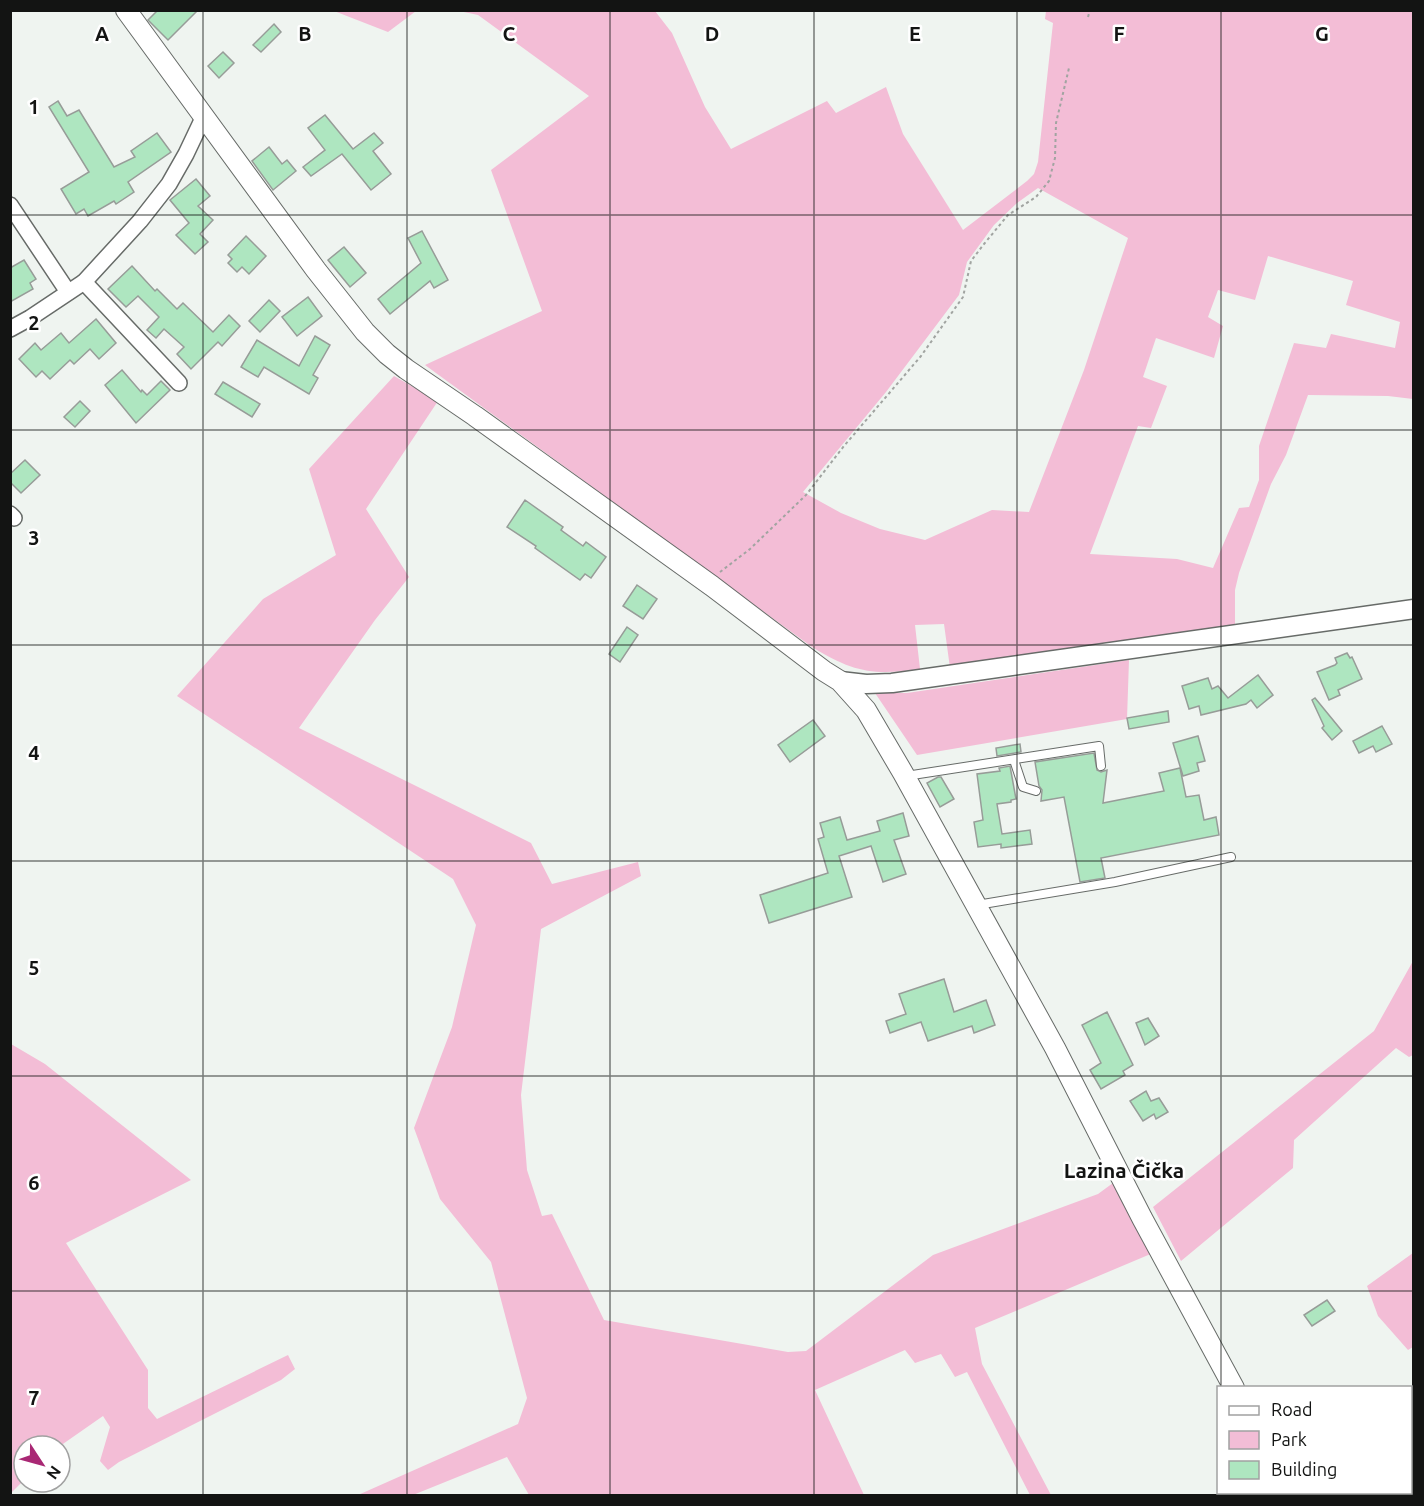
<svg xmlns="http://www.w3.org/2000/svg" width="1424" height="1506" viewBox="0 0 1424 1506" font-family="Ubuntu,sans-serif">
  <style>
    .green { fill: #f3bdd6; fill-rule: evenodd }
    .building { fill: #aee6c0; stroke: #979c98; stroke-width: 1.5 }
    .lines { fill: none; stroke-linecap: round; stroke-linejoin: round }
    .service-casing { stroke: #676b68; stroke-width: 10 }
    .minor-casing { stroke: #676b68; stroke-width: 18 }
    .tertiary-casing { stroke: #676b68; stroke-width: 21 }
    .secondary-casing { stroke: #676b68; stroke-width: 22 }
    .path { stroke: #a1a4a1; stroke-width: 2; stroke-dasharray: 3 3; stroke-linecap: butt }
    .service { stroke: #fff; stroke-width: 8 }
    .minor { stroke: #fff; stroke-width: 15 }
    .tertiary { stroke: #fff; stroke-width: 18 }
    .secondary { stroke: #fff; stroke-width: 20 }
    .grid { fill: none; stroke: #131413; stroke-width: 1.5; stroke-opacity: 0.55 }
    .labels { text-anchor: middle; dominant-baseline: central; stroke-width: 5; stroke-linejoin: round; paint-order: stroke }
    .quarter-label { font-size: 21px; font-weight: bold; fill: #131413; stroke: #fff }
    .grid-label { font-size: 20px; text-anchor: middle; font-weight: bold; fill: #131413; stroke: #fff; stroke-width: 5; stroke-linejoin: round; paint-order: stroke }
  </style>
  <rect width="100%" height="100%" fill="#eff4f0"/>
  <!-- green -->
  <g class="green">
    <path d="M334,11H416L388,32Z"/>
    <path d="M459,11H655L672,33L705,107L731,149L827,101L836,113L886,87L903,134L963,230L1027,181L1034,174L1038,162L1053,23L1045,19L1046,11H1413V399L1388,396L1308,395L1286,455L1271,484L1239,573L1235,590V628L950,668L944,624L915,625L920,669C873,676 853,672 812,647L425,365L542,311L491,170L589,96L478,15ZM1038,188L1128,238L1084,370L1029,512L992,510L925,540L880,529L841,513L803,492L886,392L959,295L967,262L994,225L1017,203ZM1268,256L1353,281L1346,305L1400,322L1395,348L1331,334L1326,348L1294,343L1259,446V480L1249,507L1239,508L1213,568L1177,559L1090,554L1138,426L1151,428L1167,386L1143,377L1156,338L1214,358L1223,326L1208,317L1218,290L1255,300Z"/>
    <path d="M394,376L438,401L366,509L409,577L375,620L299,728L531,843L552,884L638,862L641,876L541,929L521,1095L527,1170L542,1216L552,1214L604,1320L788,1352L806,1351L933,1255L1098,1194L1113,1183L1153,1253L975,1328L982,1364L1051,1495H1030L967,1372L955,1377L941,1354L915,1363L905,1350L815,1390L864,1495H529L507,1457L413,1495H358L518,1424L527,1398L491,1262L440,1199L414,1128L452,1027L476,925L453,879L177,696L263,599L336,555L309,469Z"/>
    <path d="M1129,660L1127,719L917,755L875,693H907Z"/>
    <path d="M1413,961V1055L1409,1057L1396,1048L1294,1140L1293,1168L1181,1261L1153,1207L1374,1031Z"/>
    <path d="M11,1044L45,1064L191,1180L66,1243L148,1370V1408L157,1419L288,1355L295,1369L281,1380L119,1462L108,1470L100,1461L110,1427L103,1416L60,1446H24V1480L11,1493Z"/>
    <path d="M1413,1253V1347L1408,1350L1378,1316L1367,1286Z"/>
  </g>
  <!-- building -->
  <g class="building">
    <path d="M158,10H198L168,40L148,20Z"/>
    <path d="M274,24L281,32L261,52L253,45Z"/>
    <path d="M223,52L234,63L219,78L208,66Z"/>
    <path d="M58,101L67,116L79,110L114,167L135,157L131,151L157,133L171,152L128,182L134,192L116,204L114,201L88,216L84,209L76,214L61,189L89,172L49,107Z"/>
    <path d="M325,115L353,149L374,133L383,143L373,151L391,174L371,190L342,154L311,176L303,167L325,150L308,128Z"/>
    <path d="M269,147L282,164L287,160L296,171L273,190L252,161Z"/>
    <path d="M196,179L210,196L198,206L213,220L200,234L208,242L195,254L176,235L189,223L170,200Z"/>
    <path d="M422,231L448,280L434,288L430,281L390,314L378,299L421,263L408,238Z"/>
    <path d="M246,236L266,256L249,274L242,267L237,272L228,263L232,259L228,255Z"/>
    <path d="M344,247L366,273L350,287L328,260Z"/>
    <path d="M24,260L36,279L30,283L33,289L10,302V268Z"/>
    <path d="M132,266L155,291L157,289L177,309L183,303L213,332L229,315L240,326L222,346L218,342L191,369L177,354L184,347L164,329L156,338L147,330L159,317L138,296L126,307L108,289Z"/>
    <path d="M308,297L322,316L297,336L282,317Z"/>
    <path d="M269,300L280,311L260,332L249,321Z"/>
    <path d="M96,319L116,343L99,359L90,349L74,364L70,360L50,379L42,371L36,377L19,359L35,343L41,350L61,333L69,343Z"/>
    <path d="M315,336L330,345L313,375L318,378L309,394L264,367L258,377L241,367L257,340L299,366Z"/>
    <path d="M122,370L141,392L142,390L147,395L161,381L170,390L136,423L105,385Z"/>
    <path d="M223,382L260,404L252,417L215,394Z"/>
    <path d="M80,401L90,411L75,427L64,417Z"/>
    <path d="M25,460L40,475L21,493L10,482V474Z"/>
    <path d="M525,500L563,527L561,530L583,546L586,542L606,557L591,578L585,574L580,580L535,548L536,546L507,527Z"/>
    <path d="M637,585L657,599L643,619L623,606Z"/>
    <path d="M627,627L638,635L620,662L609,654Z"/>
    <path d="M1347,653L1350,658L1352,657L1362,679L1338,690L1340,695L1329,700L1317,672L1335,665L1337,663L1335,658Z"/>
    <path d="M1258,675L1273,695L1257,708L1251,700L1246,704L1201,715L1199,706L1189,709L1182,686L1208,678L1212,689L1218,686L1228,698Z"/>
    <path d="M1315,698L1342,731L1332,740L1322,728L1324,726L1312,700Z"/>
    <path d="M1168,711L1169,722L1129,729L1127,718Z"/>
    <path d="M813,720L825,736L790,762L778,745Z"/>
    <path d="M1382,726L1392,744L1376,752L1373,746L1359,753L1353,741Z"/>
    <path d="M1198,736L1205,761L1197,763L1199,771L1183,776L1173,743Z"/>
    <path d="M1020,744L1021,752L997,756L996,748Z"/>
    <path d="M1094,753L1097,770L1101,772L1107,770L1103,803L1164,791L1159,773L1180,768L1186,797L1199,795L1204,820L1216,817L1219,835L1101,858L1105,878L1080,882L1064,797L1041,801L1042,790L1039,786L1035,762Z"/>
    <path d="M1010,766L1016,799L1011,800V802L997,804L1002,834L1030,830L1032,844L1001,848V844L978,847L974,822L983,820L977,774L1000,771L999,768Z"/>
    <path d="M938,777H941L954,799L940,807L927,783Z"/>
    <path d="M903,813L909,836L894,840L906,874L883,882L871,846L839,856L852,897L769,923L760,895L828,873L818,839L824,837L820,823L840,817L847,840L880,831L877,821Z"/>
    <path d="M944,979L954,1012L986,1000L995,1025L974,1033L972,1026L928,1041L921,1022L890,1033L886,1021L906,1014L899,994Z"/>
    <path d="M1107,1012L1133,1065L1123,1071L1125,1075L1101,1089L1090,1070L1101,1063L1082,1025Z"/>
    <path d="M1148,1018L1159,1036L1145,1045L1136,1023Z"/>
    <path d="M1146,1091L1151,1101L1159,1098L1168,1112L1156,1119L1154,1114L1143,1121L1130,1101Z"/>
    <path d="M1327,1300L1335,1311L1312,1326L1304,1315Z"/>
  </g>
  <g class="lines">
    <defs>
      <g id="service">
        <path d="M1014,760L1023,787L1036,791"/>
        <path d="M906,776L1099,746L1101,766"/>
        <path d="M977,905L1115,882L1231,857"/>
      </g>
      <g id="minor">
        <path d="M10,205L68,292"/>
        <path d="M84,282L179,383"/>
        <path d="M10,329L30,318L84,282L140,221L169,184L186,154L204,116"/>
        <path d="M10,514L14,518"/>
      </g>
      <path id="tertiary" d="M840,681L866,684L892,683L1414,609"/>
      <g id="secondary">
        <path d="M126,10L316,270L365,332L387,354L406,369L475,416L712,586L824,671L840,681L866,710L903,773L1055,1048L1142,1218L1234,1388"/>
        <path d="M1292,1492L1294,1496"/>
      </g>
    </defs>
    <!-- service casing -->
    <use href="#service" class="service-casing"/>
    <!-- minor casing -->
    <use href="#minor" class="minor-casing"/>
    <!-- tertiary casing -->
    <use href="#tertiary" class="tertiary-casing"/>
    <!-- secondary casing -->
    <use href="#secondary" class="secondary-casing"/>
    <!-- path -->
    <g class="path">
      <path d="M1088,17L1090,10"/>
      <path d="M720,572L750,549L806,495L844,446L921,356L963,297L971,261L984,244L1008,215L1036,197L1049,181L1055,158L1056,123L1069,68"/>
    </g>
    <!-- service -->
    <use href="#service" class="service"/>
    <!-- minor -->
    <use href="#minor" class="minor"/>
    <!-- tertiary -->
    <use href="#tertiary" class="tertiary"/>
    <!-- secondary -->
    <use href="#secondary" class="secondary"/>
  </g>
  <!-- grid -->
  <path class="grid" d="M203,10V1496M407,10V1496M610,10V1496M814,10V1496M1017,10V1496M1221,10V1388M10,215H1414M10,430H1414M10,645H1414M10,861H1414M10,1076H1414M10,1291H1414M1221,1492V1496"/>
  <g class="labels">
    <!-- quarter labels -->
    <g class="quarter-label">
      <text x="1124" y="1170">Lazina Čička</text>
    </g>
  </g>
  <g class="grid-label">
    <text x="102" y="41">A</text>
    <text x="305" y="41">B</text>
    <text x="509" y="41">C</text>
    <text x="712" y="41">D</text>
    <text x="915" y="41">E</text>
    <text x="1119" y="41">F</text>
    <text x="1322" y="41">G</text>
    <text x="34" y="114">1</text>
    <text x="34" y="330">2</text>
    <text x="34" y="545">3</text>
    <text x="34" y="760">4</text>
    <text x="34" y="975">5</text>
    <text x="34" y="1190">6</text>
    <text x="34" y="1405">7</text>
  </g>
  <!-- border -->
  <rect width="1424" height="1506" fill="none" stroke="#131413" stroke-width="24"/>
  <!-- legend -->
  <rect x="1217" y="1386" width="195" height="108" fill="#ffffff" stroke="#a1a1a1" stroke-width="1.5"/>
  <rect x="1229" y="1406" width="30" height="9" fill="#ffffff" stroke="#a1a1a1" stroke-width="1.5"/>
  <text x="1271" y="1416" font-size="18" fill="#131413">Road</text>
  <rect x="1229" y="1431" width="30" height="18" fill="#f3bdd6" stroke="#a1a1a1" stroke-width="1.5"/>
  <text x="1271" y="1446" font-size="18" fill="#131413">Park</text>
  <rect x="1229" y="1461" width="30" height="18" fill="#aee6c0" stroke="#a1a1a1" stroke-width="1.5"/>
  <text x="1271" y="1476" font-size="18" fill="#131413">Building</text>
  <!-- north arrow -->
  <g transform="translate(42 1464) rotate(126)"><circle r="28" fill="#ffffff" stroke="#a1a1a1" stroke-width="1.5"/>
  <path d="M0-4.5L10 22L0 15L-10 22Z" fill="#a92874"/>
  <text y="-9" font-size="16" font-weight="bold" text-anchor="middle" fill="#131413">N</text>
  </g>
</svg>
